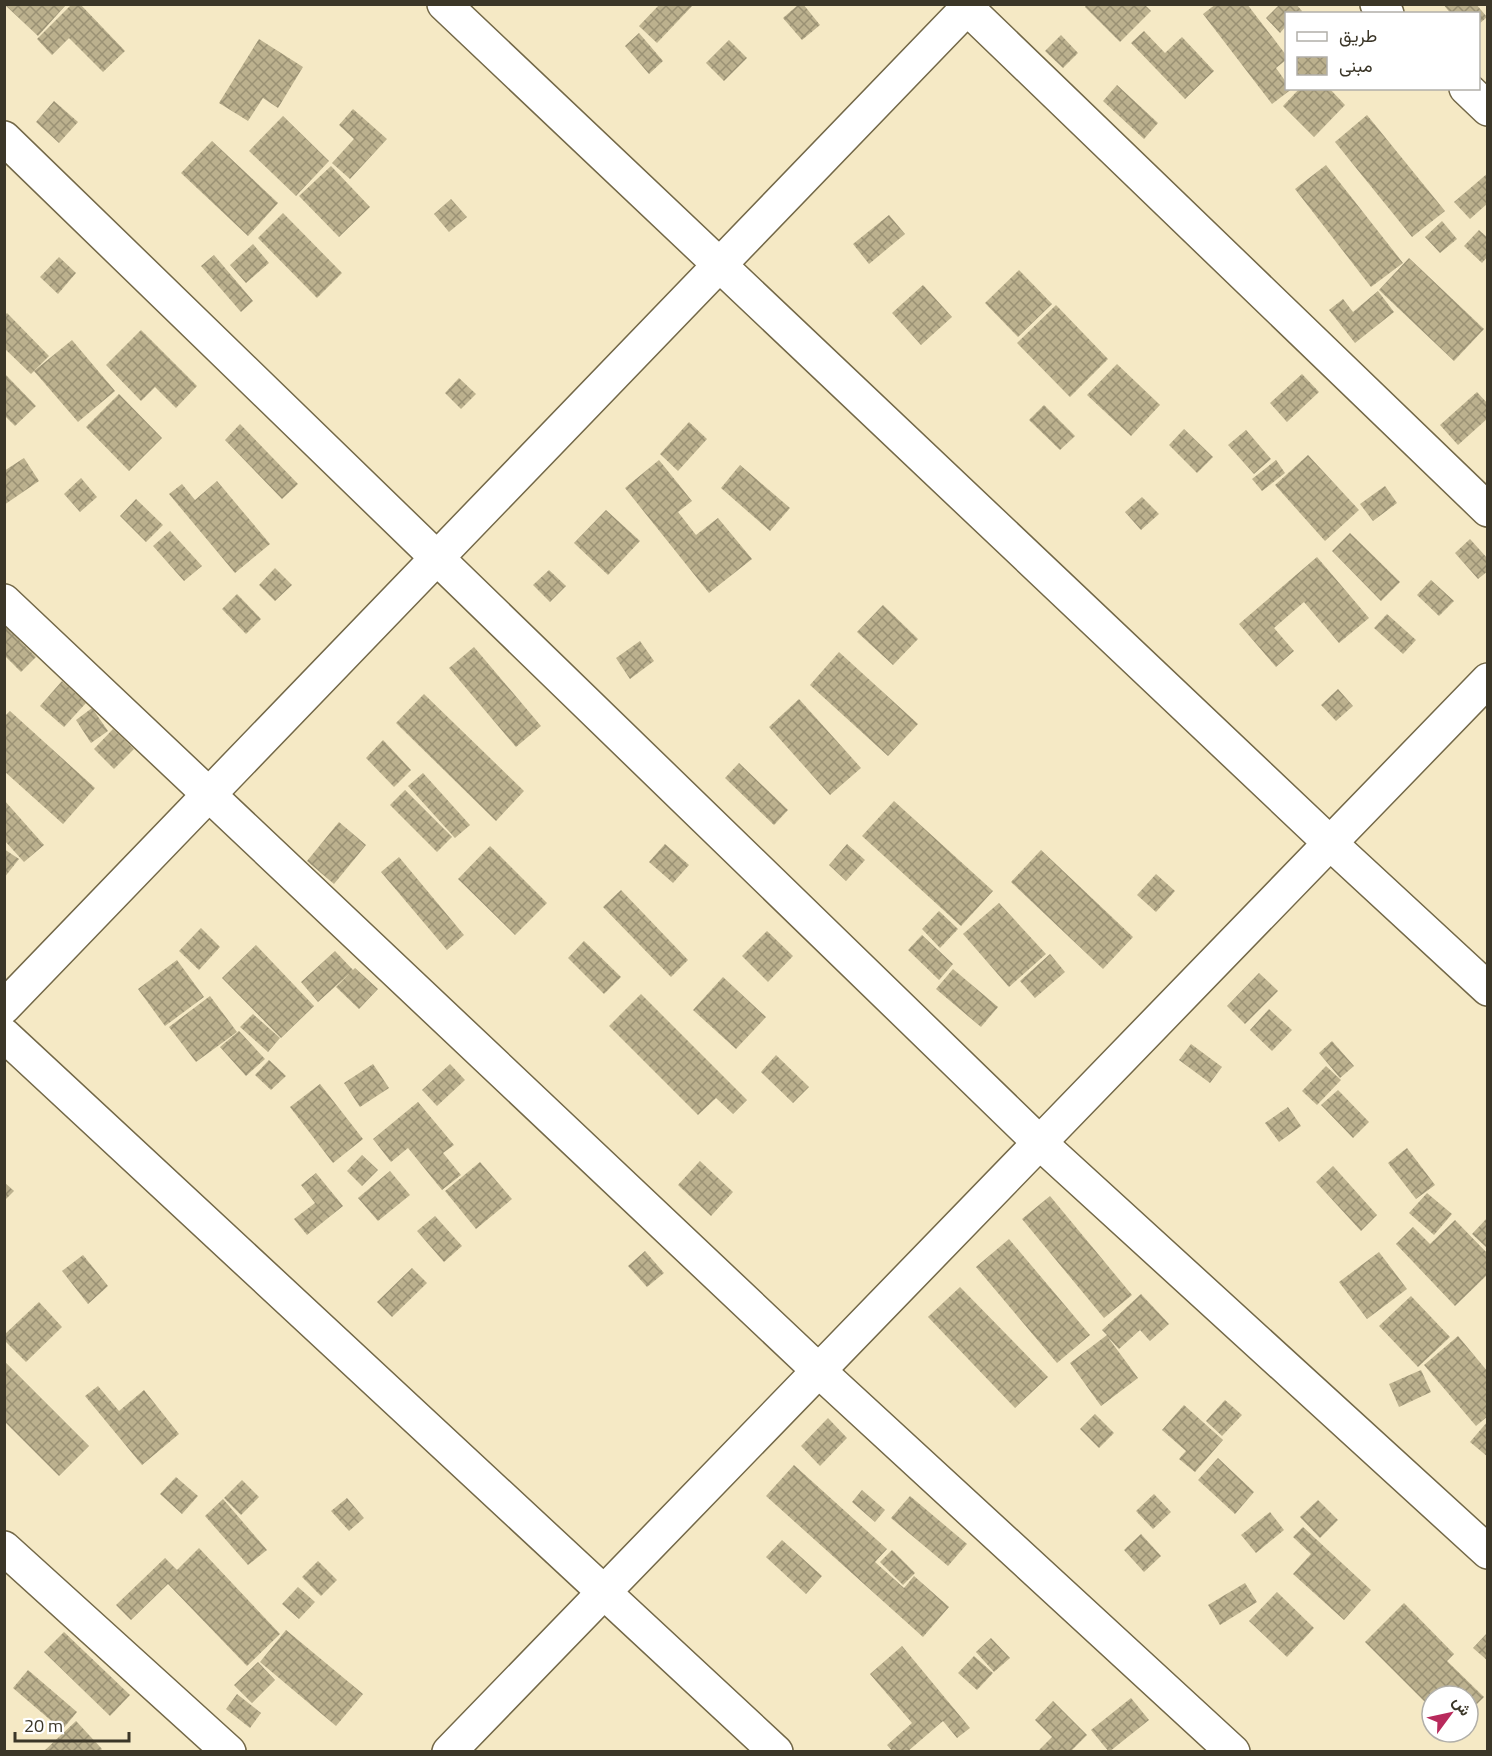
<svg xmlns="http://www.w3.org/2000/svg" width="1492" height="1756" viewBox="0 0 1492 1756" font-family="'Titillium Web',Vazirmatn,sans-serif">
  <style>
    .building { fill: url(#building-cross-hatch) }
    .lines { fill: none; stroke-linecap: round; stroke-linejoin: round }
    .street-casing { stroke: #736848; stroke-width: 36 }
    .street { stroke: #fff; stroke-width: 33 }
  </style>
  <defs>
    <pattern id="building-cross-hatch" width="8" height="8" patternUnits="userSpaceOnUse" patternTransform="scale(1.5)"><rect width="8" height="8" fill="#bcb18e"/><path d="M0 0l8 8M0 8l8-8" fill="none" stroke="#9a9174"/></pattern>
  </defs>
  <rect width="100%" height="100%" fill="#f5e9c5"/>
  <!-- building -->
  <g class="building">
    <path d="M4,4H63L65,6L38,36Z"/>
    <path d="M72,4H80L125,51L103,72L69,38L52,55L37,39Z"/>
    <path d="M660,4H694L657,43L639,26Z"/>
    <path d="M799,4H803L820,25L802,40L783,18Z"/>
    <path d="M1087,4H1144L1151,11L1120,42L1085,7Z"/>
    <path d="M1216,4H1247L1286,55V60L1276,68L1286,82V88H1293L1272,104L1203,14Z"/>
    <path d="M1280,4H1296L1302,11L1300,14H1286V26L1280,33L1266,18Z"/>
    <path d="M1443,4H1476L1487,17L1478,25V14H1451Z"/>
    <path d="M1144,31L1165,53L1182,37L1214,71L1185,99L1131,43Z"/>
    <path d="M639,33L663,61L649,74L625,46Z"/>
    <path d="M1061,35L1078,53L1063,68L1045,51Z"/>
    <path d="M259,39L303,67L278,108L263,98L248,121L219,103Z"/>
    <path d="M729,40L747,58L724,81L706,63Z"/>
    <path d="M1117,85L1158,123L1144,139L1103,101Z"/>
    <path d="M1300,88H1329L1345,105L1314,137L1283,106Z"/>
    <path d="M54,101L78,122L59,143L36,122Z"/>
    <path d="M353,109L387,139L350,179L332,163L354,139L339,125Z"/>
    <path d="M1367,115L1445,211L1412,237L1335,142Z"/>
    <path d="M283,116L329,161L296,196L249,151Z"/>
    <path d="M212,141L278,203L248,236L181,173Z"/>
    <path d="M1326,165L1403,263L1371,287L1295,189Z"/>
    <path d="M331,166L370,207L339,237L299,196Z"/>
    <path d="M1488,173V203L1470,219L1454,202Z"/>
    <path d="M451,199L467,217L449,232L434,214Z"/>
    <path d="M283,213L342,273L317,298L258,238Z"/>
    <path d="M889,215L905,234L869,264L853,244Z"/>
    <path d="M1442,221L1457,239L1440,253L1425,237Z"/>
    <path d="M1479,230L1488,238V256L1482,263L1464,246Z"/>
    <path d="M253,244L269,263L246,283L230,265Z"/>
    <path d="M214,255L253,301L241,312L201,266Z"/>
    <path d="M59,257L76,273L58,294L40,277Z"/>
    <path d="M1409,258L1484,329L1454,361L1379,290Z"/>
    <path d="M1019,270L1052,304L1018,337L985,303Z"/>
    <path d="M923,285L952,317L921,345L892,313Z"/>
    <path d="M1378,291L1394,312L1355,343L1329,310L1343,299L1353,312Z"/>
    <path d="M1056,305L1108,359L1070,397L1017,343Z"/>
    <path d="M7,313L49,356L31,374L4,348V316Z"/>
    <path d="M141,330L197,386L176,408L155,387L141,401L106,365Z"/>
    <path d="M72,340L115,391L78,422L34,371Z"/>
    <path d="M1117,364L1160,405L1131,436L1087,395Z"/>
    <path d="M4,373L36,406L15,426L4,415Z"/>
    <path d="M1302,374L1319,392L1287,422L1270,403Z"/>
    <path d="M459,378L476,394L461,409L445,393Z"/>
    <path d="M1477,392L1488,404V418L1458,445L1440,425Z"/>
    <path d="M119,394L162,438L129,471L86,427Z"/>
    <path d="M1044,405L1075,436L1060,450L1029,420Z"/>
    <path d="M689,422L707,439L678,471L660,454Z"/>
    <path d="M240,424L298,484L282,499L225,440Z"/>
    <path d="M1184,429L1213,457L1197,473L1169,445Z"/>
    <path d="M1246,430L1271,459L1254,474L1228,445Z"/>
    <path d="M1308,455L1359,510L1325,541L1275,485Z"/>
    <path d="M24,458L39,481L4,505V471Z"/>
    <path d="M659,460L692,501L678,512L696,535L718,518L752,559L709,593L625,488Z"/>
    <path d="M1276,460L1285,473L1262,491L1252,479Z"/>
    <path d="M740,465L790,508L770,531L721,488Z"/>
    <path d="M81,478L97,497L80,512L64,494Z"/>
    <path d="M217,481L270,544L235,573L169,494L182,484L195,500Z"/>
    <path d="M1385,486L1397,503L1373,521L1360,504Z"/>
    <path d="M1142,497L1159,514L1141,530L1125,512Z"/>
    <path d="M136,499L163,525L146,542L120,516Z"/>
    <path d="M606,510L640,541L608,575L574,543Z"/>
    <path d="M170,531L202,566L184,581L153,546Z"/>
    <path d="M1350,533L1400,582L1381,601L1332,551Z"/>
    <path d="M1470,539L1488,559V571L1478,579L1455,553Z"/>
    <path d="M1317,557L1369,618L1339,643L1304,602L1274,628L1294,651L1276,667L1239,624Z"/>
    <path d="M275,568L292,585L275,601L259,585Z"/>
    <path d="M549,570L566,586L550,602L533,585Z"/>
    <path d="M1431,580L1454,601L1439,616L1417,595Z"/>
    <path d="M237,594L261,619L246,634L222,609Z"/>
    <path d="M883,605L918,639L893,665L857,632Z"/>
    <path d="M1387,614L1416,640L1403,654L1374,628Z"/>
    <path d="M6,627L36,657L21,672L4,655V629Z"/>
    <path d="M640,641L654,661L630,679L616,658Z"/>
    <path d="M474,647L541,726L516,747L449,668Z"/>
    <path d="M839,652L918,724L888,756L810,685Z"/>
    <path d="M62,681L86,703L64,727L40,706Z"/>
    <path d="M1338,689L1353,706L1336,721L1321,705Z"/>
    <path d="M424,694L524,791L496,821L396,723Z"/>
    <path d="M799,699L861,768L830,795L769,727Z"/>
    <path d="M92,708L108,731L91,743L76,720Z"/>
    <path d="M10,711L95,788L63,824L4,771V717Z"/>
    <path d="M113,729L134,749L114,769L94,749Z"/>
    <path d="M383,740L411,770L394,787L366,758Z"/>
    <path d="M739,763L788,810L774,825L725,778Z"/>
    <path d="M423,773L470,825L455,838L408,786Z"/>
    <path d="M405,790L452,837L437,852L390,805Z"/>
    <path d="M4,800L44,845L24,862L4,840Z"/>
    <path d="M894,801L993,891L961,926L862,836Z"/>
    <path d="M339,822L366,845L334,884L307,861Z"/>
    <path d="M665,844L689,865L673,883L649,862Z"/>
    <path d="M847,844L865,860L846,881L829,865Z"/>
    <path d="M490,846L547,903L515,935L458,879Z"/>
    <path d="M4,849L19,859L4,878Z"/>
    <path d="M1041,850L1133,937L1103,969L1011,882Z"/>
    <path d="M399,857L464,935L447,950L381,872Z"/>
    <path d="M1156,874L1175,891L1156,912L1137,895Z"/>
    <path d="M621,890L688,960L671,977L603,907Z"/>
    <path d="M999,903L1046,954L1009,987L963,934Z"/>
    <path d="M939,911L958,929L940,948L922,929Z"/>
    <path d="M201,928L220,947L199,970L179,951Z"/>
    <path d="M767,931L793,956L768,982L742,956Z"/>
    <path d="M922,935L953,964L939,980L908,950Z"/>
    <path d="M584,941L621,977L604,994L568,958Z"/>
    <path d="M256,945L314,1006L281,1038L222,978Z"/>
    <path d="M335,951L353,970L355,968L378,989L359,1009L336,987L350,973L318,1002L301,982Z"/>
    <path d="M1050,954L1065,972L1035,998L1020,981Z"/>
    <path d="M177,960L204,997L165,1026L138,989Z"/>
    <path d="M953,969L998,1007L981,1027L936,989Z"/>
    <path d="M1259,973L1278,991L1245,1024L1227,1006Z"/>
    <path d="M723,977L766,1017L736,1049L693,1010Z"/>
    <path d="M641,994L747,1100L733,1114L716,1098L698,1115L609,1026Z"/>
    <path d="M210,996L237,1032L196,1062L169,1027Z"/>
    <path d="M1269,1009L1292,1030L1272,1051L1250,1030Z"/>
    <path d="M253,1014L280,1038L268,1052L240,1027Z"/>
    <path d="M239,1031L265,1059L246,1076L220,1047Z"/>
    <path d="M1332,1041L1354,1066L1340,1078L1319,1053Z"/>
    <path d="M1191,1044L1222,1067L1210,1083L1179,1060Z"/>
    <path d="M776,1055L809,1087L793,1103L761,1072Z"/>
    <path d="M269,1060L286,1076L271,1090L255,1075Z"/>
    <path d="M373,1064L389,1088L360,1107L344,1083Z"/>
    <path d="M450,1064L465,1080L437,1106L422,1090Z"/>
    <path d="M1326,1066L1341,1080L1317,1105L1302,1091Z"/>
    <path d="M320,1084L363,1139L333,1163L290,1107Z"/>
    <path d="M1338,1090L1369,1122L1353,1138L1321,1105Z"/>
    <path d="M418,1102L454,1145L443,1153L461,1175L442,1190L408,1148L391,1162L373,1139Z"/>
    <path d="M1288,1107L1301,1126L1279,1142L1265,1123Z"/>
    <path d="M1407,1148L1435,1185L1416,1199L1388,1163Z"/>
    <path d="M362,1155L378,1170L362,1186L347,1171Z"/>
    <path d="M700,1161L733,1192L711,1216L678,1185Z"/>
    <path d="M480,1162L512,1199L476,1229L445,1191Z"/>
    <path d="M1333,1166L1377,1215L1361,1231L1316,1182Z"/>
    <path d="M390,1171L410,1195L378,1221L358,1198Z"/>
    <path d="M316,1173L343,1206L307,1235L294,1219L315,1203L301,1185Z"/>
    <path d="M4,1182L14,1191L4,1201Z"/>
    <path d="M1427,1193L1452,1214L1434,1235L1409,1213Z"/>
    <path d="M1050,1196L1132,1295L1104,1318L1022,1219Z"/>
    <path d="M435,1216L462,1246L444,1262L417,1231Z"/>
    <path d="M1488,1217V1249L1472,1234Z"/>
    <path d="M1455,1220L1488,1254V1274L1455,1306L1396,1244L1413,1227L1430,1244Z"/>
    <path d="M1009,1239L1090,1335L1057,1363L976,1267Z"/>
    <path d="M645,1251L664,1273L647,1287L628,1266Z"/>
    <path d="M1379,1252L1407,1289L1367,1319L1339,1282Z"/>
    <path d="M83,1255L108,1286L88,1304L62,1271Z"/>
    <path d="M412,1268L427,1283L392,1317L377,1302Z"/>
    <path d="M960,1287L1048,1377L1015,1408L928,1317Z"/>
    <path d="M1141,1294L1169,1324L1150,1341L1140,1330L1119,1349L1107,1336L1138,1378L1101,1406L1070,1363L1107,1335L1102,1330Z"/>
    <path d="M1411,1296L1450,1337L1418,1367L1379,1326Z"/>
    <path d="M39,1302L62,1327L26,1362L4,1340V1335Z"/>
    <path d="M1458,1336L1488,1372V1416L1476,1426L1424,1365Z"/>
    <path d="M4,1361L89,1446L59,1476L4,1421Z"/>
    <path d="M1421,1370L1431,1392L1399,1407L1389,1384Z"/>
    <path d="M98,1386L119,1411L144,1390L179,1434L142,1465L85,1396Z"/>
    <path d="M1225,1400L1242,1415L1222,1436L1206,1421Z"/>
    <path d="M1184,1405L1223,1440L1195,1472L1179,1459L1186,1451L1162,1430Z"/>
    <path d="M1095,1414L1114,1433L1099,1448L1080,1429Z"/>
    <path d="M828,1418L847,1438L820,1466L801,1446Z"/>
    <path d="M1488,1421V1457L1470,1442Z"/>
    <path d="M1218,1458L1254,1492L1235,1514L1198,1480Z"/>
    <path d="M794,1465L887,1549L875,1562L904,1588L914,1576L949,1607L923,1637L766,1496Z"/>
    <path d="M176,1477L198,1496L182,1514L160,1494Z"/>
    <path d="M242,1480L259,1497L241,1515L224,1498Z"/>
    <path d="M862,1490L885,1510L875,1522L852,1502Z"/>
    <path d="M1154,1494L1171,1512L1153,1529L1136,1511Z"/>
    <path d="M910,1496L967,1544L948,1566L891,1518Z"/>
    <path d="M347,1498L364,1518L349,1531L331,1511Z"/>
    <path d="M223,1499L267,1550L248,1565L205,1516Z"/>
    <path d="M1318,1500L1338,1520L1320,1538L1300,1517Z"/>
    <path d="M1270,1512L1284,1530L1256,1553L1241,1535Z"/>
    <path d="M1303,1527L1371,1590L1344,1620L1293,1574L1311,1554L1293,1537Z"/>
    <path d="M1141,1534L1161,1556L1144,1572L1124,1550Z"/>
    <path d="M782,1540L822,1576L806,1594L766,1557Z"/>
    <path d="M199,1548L280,1634L247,1666L168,1584L131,1620L116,1605L165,1558L177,1570Z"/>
    <path d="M892,1550L915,1573L903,1585L880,1562Z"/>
    <path d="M318,1561L337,1580L321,1596L302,1577Z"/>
    <path d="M1245,1583L1257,1602L1220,1625L1208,1605Z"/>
    <path d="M298,1587L315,1602L299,1619L282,1604Z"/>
    <path d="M1277,1592L1314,1628L1287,1657L1249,1621Z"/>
    <path d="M1404,1603L1454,1654L1447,1661L1484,1697L1468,1713V1696H1432V1709L1365,1642Z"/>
    <path d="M286,1630L363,1694L336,1726L260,1662Z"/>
    <path d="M64,1632L130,1695L110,1716L44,1652Z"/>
    <path d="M1488,1632V1661L1473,1648Z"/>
    <path d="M991,1638L1010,1658L994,1672L976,1652Z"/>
    <path d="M902,1646L970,1728L957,1738L943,1721L907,1752H893L887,1745L912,1723L870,1674Z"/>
    <path d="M974,1656L993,1673L977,1690L958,1673Z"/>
    <path d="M258,1662L275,1680L252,1703L234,1685Z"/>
    <path d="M28,1670L77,1712L62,1730L13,1688Z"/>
    <path d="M237,1694L261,1713L250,1728L226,1709Z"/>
    <path d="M1131,1698L1149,1720L1109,1752L1091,1730Z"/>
    <path d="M1053,1701L1087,1735L1070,1752H1037L1052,1737L1035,1720Z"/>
    <path d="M76,1721L102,1749L99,1752H43Z"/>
  </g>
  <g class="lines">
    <defs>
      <g id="street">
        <path d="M444,4L1330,843L1488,989"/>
        <path d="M963,4L1488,510"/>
        <path d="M1377,4L1387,14"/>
        <path d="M1466,88L1488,109"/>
        <path d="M4,138L1040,1143L1488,1552"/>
        <path d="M4,601L819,1371L1233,1752"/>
        <path d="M4,1007L971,4"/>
        <path d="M4,1035L776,1752"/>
        <path d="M4,1548L229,1752"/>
        <path d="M449,1752L1488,680"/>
      </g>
    </defs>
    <!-- street casing -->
    <use href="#street" class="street-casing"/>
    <!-- street -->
    <use href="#street" class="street"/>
  </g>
  <!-- border -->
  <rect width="1492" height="1756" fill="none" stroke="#3b3628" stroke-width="12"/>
  <!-- legend -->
  <rect x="1285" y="12" width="195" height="78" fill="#ffffff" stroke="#b1afa9" stroke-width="1.5"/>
  <rect x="1297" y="32" width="30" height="9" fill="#ffffff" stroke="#b1afa9" stroke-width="1.5"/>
  <text x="1339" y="42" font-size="18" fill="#3b3628">طريق</text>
  <rect x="1297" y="57" width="30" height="18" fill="url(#building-cross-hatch)" stroke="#b1afa9" stroke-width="1.5"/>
  <text x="1339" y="72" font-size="18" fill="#3b3628">مبنى</text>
  <!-- north arrow -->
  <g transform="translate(1450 1714) rotate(57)"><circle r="28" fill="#ffffff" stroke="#b1afa9" stroke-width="1.5"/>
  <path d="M0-4.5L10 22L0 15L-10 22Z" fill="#b82a5c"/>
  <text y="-9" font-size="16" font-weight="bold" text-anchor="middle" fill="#3b3628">ش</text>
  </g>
  <!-- scale -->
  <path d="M15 1732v9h114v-9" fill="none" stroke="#3b3628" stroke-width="3"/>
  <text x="24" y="1732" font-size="18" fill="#3b3628" stroke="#ffffff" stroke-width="4.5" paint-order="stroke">20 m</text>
</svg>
